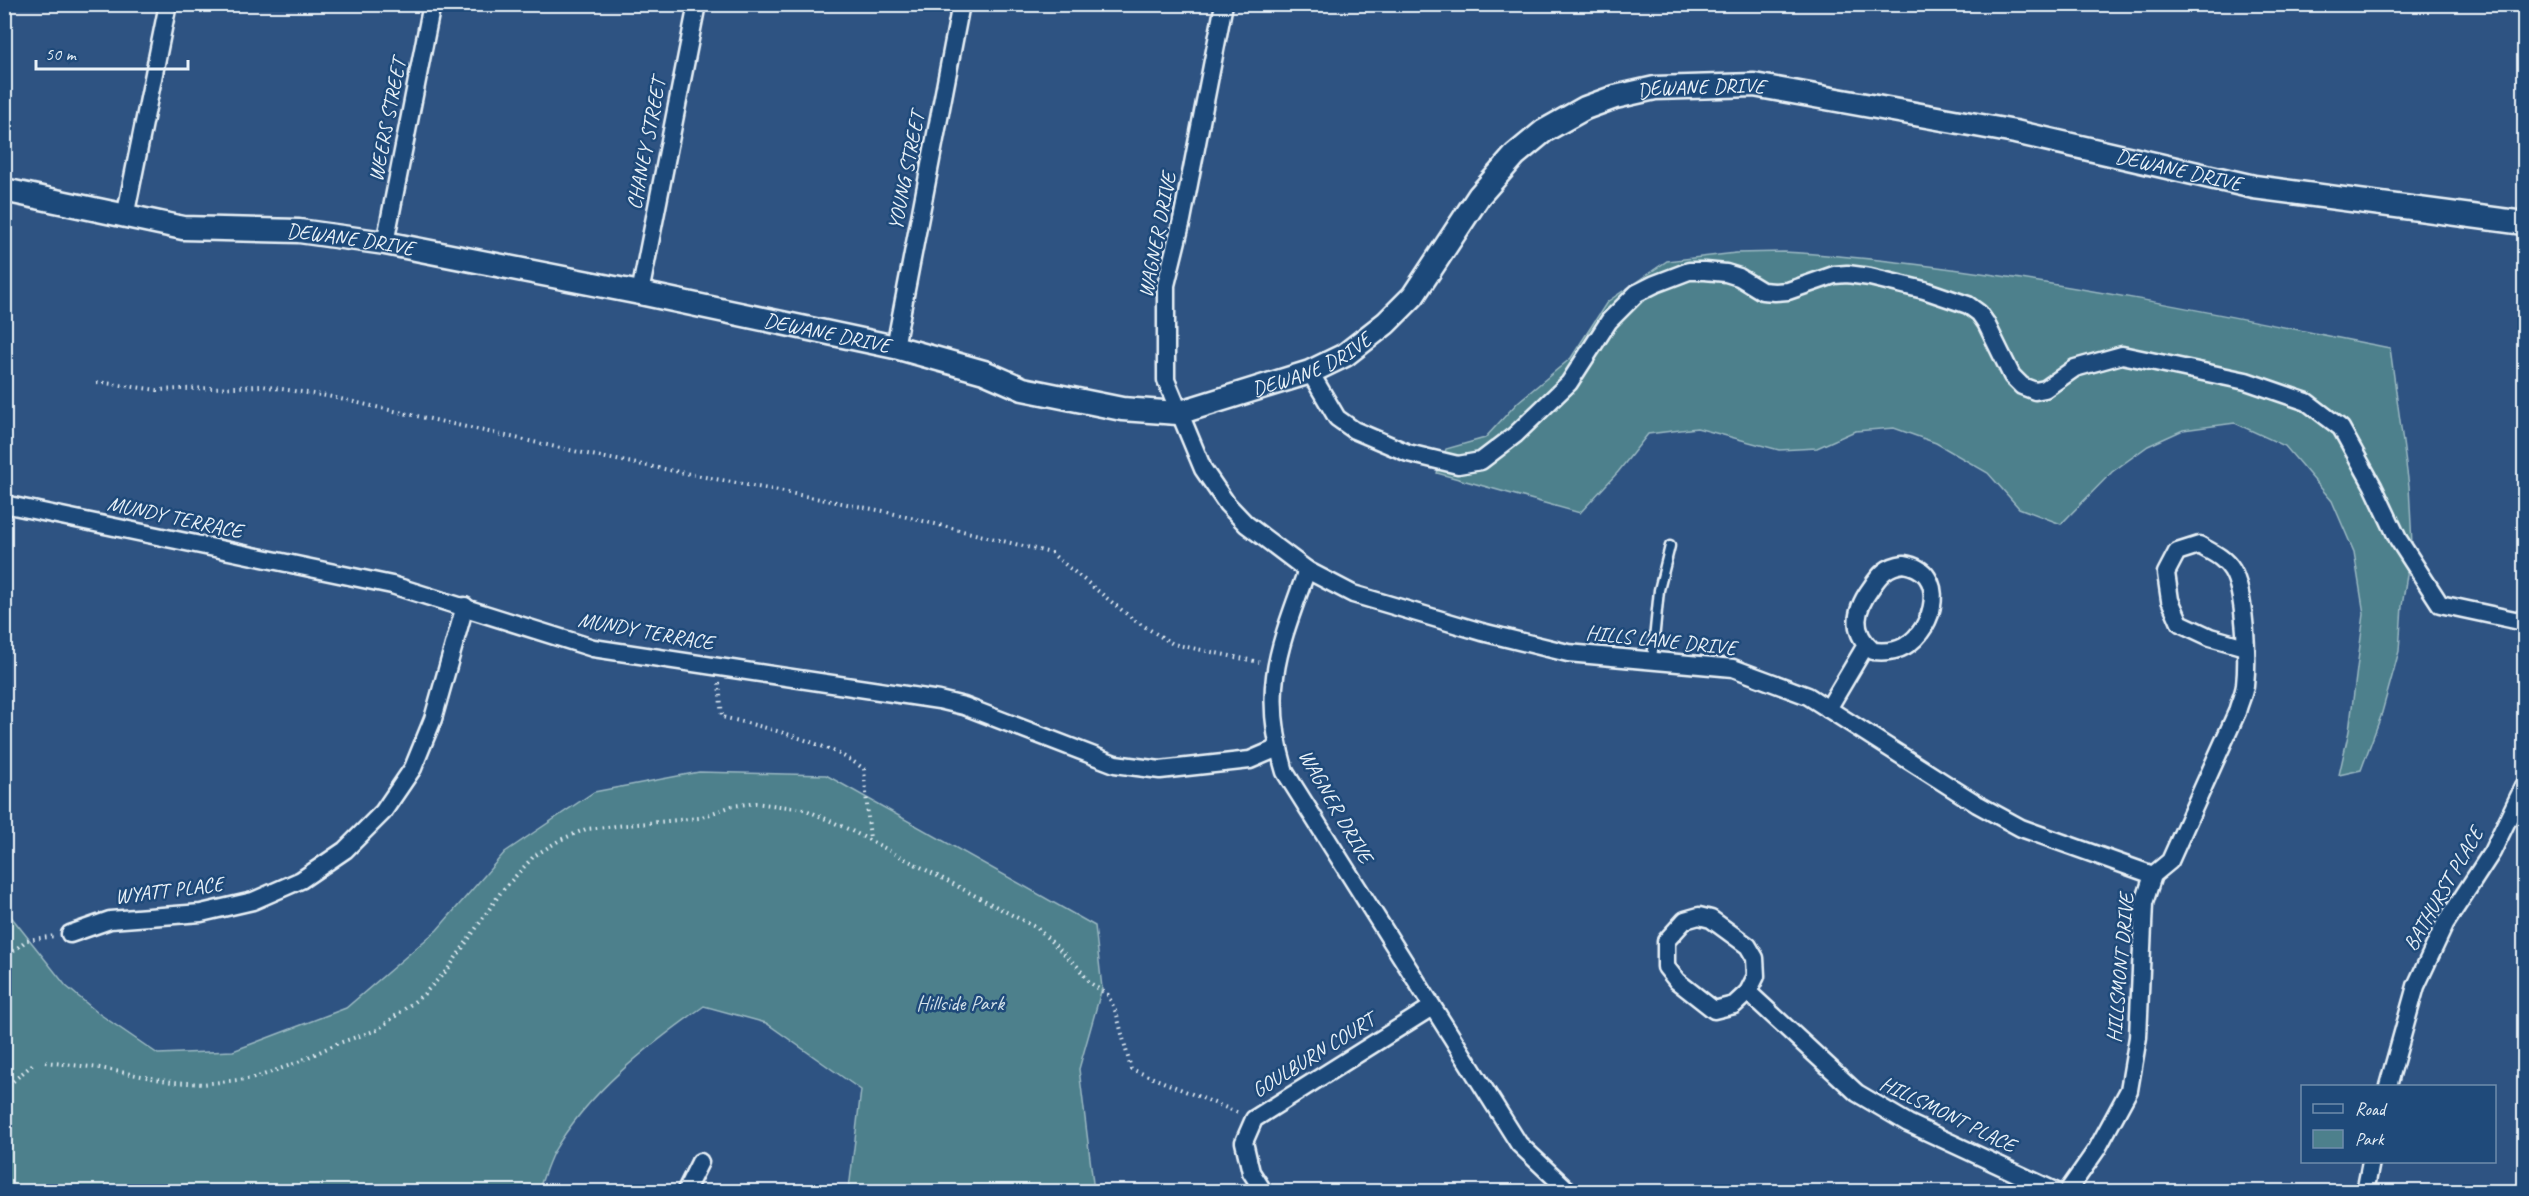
<svg xmlns="http://www.w3.org/2000/svg" width="2529" height="1196" viewBox="0 0 2529 1196" font-family="Caveat,sans-serif">
  <style>
    .green { fill: #4d808c; stroke: #9ab8c2; stroke-width: 1.5 }
    .lines { fill: none; stroke-linecap: round; stroke-linejoin: round }
    .lane-casing { stroke: #e8f1f8; stroke-width: 13 }
    .street-casing { stroke: #e8f1f8; stroke-width: 21 }
    .secondary-casing { stroke: #e8f1f8; stroke-width: 27 }
    .path { stroke: #e8f1f8; stroke-width: 4; stroke-dasharray: 1.5 4.5; stroke-linecap: butt }
    .lane { stroke: #1f4a7a; stroke-width: 8 }
    .street { stroke: #1f4a7a; stroke-width: 16 }
    .secondary { stroke: #1f4a7a; stroke-width: 22 }
    .labels { text-anchor: middle; dominant-baseline: central; stroke-width: 5; stroke-linejoin: round; paint-order: stroke }
    .street-label { font-size: 21px; fill: #e8f1f8; stroke: #1f4a7a }
    .park-label { font-size: 21px; fill: #d1e0e8; stroke: #1f4a7a }
  </style>
  <rect width="100%" height="100%" fill="#2e5382"/>
  <filter id="ink" filterUnits="userSpaceOnUse"><feTurbulence type="fractalNoise" baseFrequency=".0167" numOctaves="2"/><feDisplacementMap in="SourceGraphic" scale="12" xChannelSelector="R" yChannelSelector="G"/><feConvolveMatrix kernelMatrix="1 2 1 2 8 2 1 2 1" color-interpolation-filters="sRGB"/></filter>
  <g filter="url(#ink)">
    <!-- green -->
    <g class="green">
      <path d="M1784,252C1843,255 1901,262 1960,270C2105,290 2247,320 2390,348L2409,486L2412,544L2402,606L2399,651L2381,716L2361,770L2339,775L2349,731L2364,614L2354,552L2332,501L2285,446L2235,423L2183,430L2148,446L2112,472L2061,524L2019,508L1988,473L1936,443L1894,428L1855,431L1817,448L1779,450L1697,428L1648,434L1618,472L1580,513L1437,473L1446,449L1485,438L1518,402L1571,358L1607,302L1667,261L1736,253Z"/>
      <path d="M699,772L826,775L1095,926L1102,988L1079,1069L1094,1191H846L850,1181L861,1090L766,1023L704,1006C648,1046 588,1092 553,1153C547,1165 543,1179 538,1191H5V909L66,986L98,1013L158,1054L233,1051L346,1008L437,930L505,852L594,792Z"/>
    </g>
    <g class="lines">
      <defs>
        <path id="lane" d="M1652,660L1659,590L1670,546"/>
        <g id="street">
          <path d="M1224,4L1182,220L1166,285V380L1203,469L1227,504L1246,524L1307,570L1353,594L1482,632L1568,653L1733,668L1808,696L1977,804L2021,828L2153,875"/>
          <path d="M125,217L168,4"/>
          <path d="M385,243L432,4"/>
          <path d="M640,293L697,4"/>
          <path d="M895,347L961,4"/>
          <path d="M1310,372L1337,418L1354,430L1408,453L1458,465L1481,461L1515,435L1569,383L1609,321L1637,293L1655,284L1689,271H1705L1726,273L1739,277L1762,291L1775,292L1788,291L1834,275L1847,274L1870,277L1924,290L1968,305L1979,313L1986,323L2012,376L2022,386L2035,391L2045,389L2075,368L2122,355L2246,381L2307,402L2341,428L2373,486L2398,539L2440,604L2524,622"/>
          <path d="M4,504L392,585L593,648L939,700L964,706L1115,764L1160,770L1250,760L1278,748"/>
          <path d="M1904,564C1949,571 1935,629 1905,646C1895,652 1884,652 1873,651C1850,631 1855,610 1871,588C1880,574 1887,566 1904,564Z"/>
          <path d="M1307,570C1279,648 1260,688 1285,772L1519,1144L1570,1192"/>
          <path d="M1828,709L1866,645"/>
          <path d="M1699,916L1711,919L1748,946L1755,958L1756,976L1748,992L1734,1005L1714,1010L1677,981L1666,967V941L1685,920Z"/>
          <path d="M70,934L110,920L201,913L253,901L301,880L345,850L383,812L413,768L433,719L465,606"/>
          <path d="M1748,992L1857,1093L1908,1123L2057,1192"/>
          <path d="M2388,1086L2416,986L2445,924L2492,852L2524,786"/>
          <path d="M685,1192L700,1162"/>
          <path d="M1264,1192L1251,1172L1244,1142L1254,1119L1432,1007"/>
          <path d="M2067,1192L2097,1149L2129,1090L2138,1037L2144,903L2153,875L2170,861L2237,712C2239,703 2244,694 2245,685C2248,659 2245,591 2232,570C2224,557 2211,552 2199,545L2177,552L2166,573L2170,600L2180,623L2210,637L2245,647"/>
          <path d="M2365,1192L2371,1162"/>
        </g>
        <g id="secondary">
          <path id="s1" d="M4,190L183,228L299,231L385,243L640,293L895,347L984,372L1023,389L1122,409L1178,413L1310,372L1345,355L1386,323L1413,296L1479,196L1515,155L1544,131L1585,108L1615,97L1655,88L1754,85L2015,132L2254,187L2524,223"/>
        </g>
      </defs>
      <!-- lane casing -->
      <use href="#lane" class="lane-casing"/>
      <!-- street casing -->
      <use href="#street" class="street-casing"/>
      <!-- secondary casing -->
      <use href="#secondary" class="secondary-casing"/>
      <!-- path -->
      <g class="path">
        <path d="M97,382L157,390L262,386L327,396L601,457L883,511L1051,553L1134,620L1173,644L1259,662"/>
        <path d="M719,683L722,717C765,727 830,743 864,769L870,840"/>
        <path d="M4,959L27,940L55,936"/>
        <path d="M45,1062L100,1068L172,1082L203,1084L255,1078L296,1063L336,1044L377,1030L423,995L448,969L501,892L534,856L560,840L586,829L699,818L732,806L755,803L804,809L848,829L1037,928L1077,966L1090,983L1108,995L1117,1015L1131,1069L1239,1113"/>
        <path d="M4,1089L33,1064"/>
      </g>
      <!-- lane -->
      <use href="#lane" class="lane"/>
      <!-- street -->
      <use href="#street" class="street"/>
      <!-- secondary -->
      <use href="#secondary" class="secondary"/>
    </g>
  </g>
  <g class="labels">
    <!-- street labels -->
    <g class="street-label">
      <text stroke="none"><textPath href="#s1" startOffset="1844">DEWANE DRIVE</textPath></text>
      <text transform="translate(387 120) rotate(-79)">WEERS STREET</text>
      <text transform="translate(646 144) rotate(-79)">CHANEY STREET</text>
      <text stroke="none"><textPath href="#s1" startOffset="2330">DEWANE DRIVE</textPath></text>
      <text transform="translate(906 171) rotate(-79)">YOUNG STREET</text>
      <text transform="translate(1157 235) rotate(-79)">WAGNER DRIVE</text>
      <text stroke="none"><textPath href="#s1" startOffset="351">DEWANE DRIVE</textPath></text>
      <text stroke="none"><textPath href="#s1" startOffset="837">DEWANE DRIVE</textPath></text>
      <text stroke="none"><textPath href="#s1" startOffset="1341">DEWANE DRIVE</textPath></text>
      <text transform="translate(175 517) rotate(12)">MUNDY TERRACE</text>
      <text transform="translate(646 631) rotate(10)">MUNDY TERRACE</text>
      <text transform="translate(1661 640) rotate(6)">HILLS LANE DRIVE</text>
      <text transform="translate(1336 806) rotate(60)">WAGNER DRIVE</text>
      <text transform="translate(2443 889) rotate(-60)">BATHURST PLACE</text>
      <text transform="translate(169 890) rotate(-7)">WYATT PLACE</text>
      <text transform="translate(2120 968) rotate(-85)">HILLSMONT DRIVE</text>
      <text transform="translate(1313 1055) rotate(-32)">GOULBURN COURT</text>
      <text transform="translate(1948 1114) rotate(26)">HILLSMONT PLACE</text>
    </g>
    <!-- park labels -->
    <g class="park-label">
      <text x="960" y="1003">Hillside Park</text>
    </g>
  </g>
  <!-- margin -->
  <rect width="2529" height="1196" fill="none" stroke="#1f4a7a" stroke-width="24"/>
  <rect x="12" y="12" width="2505" height="1172" fill="none" stroke="#e8f1f8" stroke-width="2" filter="url(#ink)"/>
  <!-- legend -->
  <rect x="2301" y="1085" width="195" height="78" fill="#1f4a7a" stroke="#6f8dac" stroke-width="1.5"/>
  <rect x="2313" y="1104" width="30" height="9" fill="#1f4a7a" stroke="#6f8dac" stroke-width="1.5"/>
  <text x="2355" y="1115" font-size="18" fill="#e8f1f8">Road</text>
  <rect x="2313" y="1130" width="30" height="18" fill="#4d808c" stroke="#6f8dac" stroke-width="1.5"/>
  <text x="2355" y="1145" font-size="18" fill="#e8f1f8">Park</text>
  <!-- scale -->
  <path d="M36 60v9h152v-9" fill="none" stroke="#e8f1f8" stroke-width="3"/>
  <text x="45" y="60" font-size="18" fill="#e8f1f8" stroke="#1f4a7a" stroke-width="4.5" paint-order="stroke">50 m</text>
</svg>
